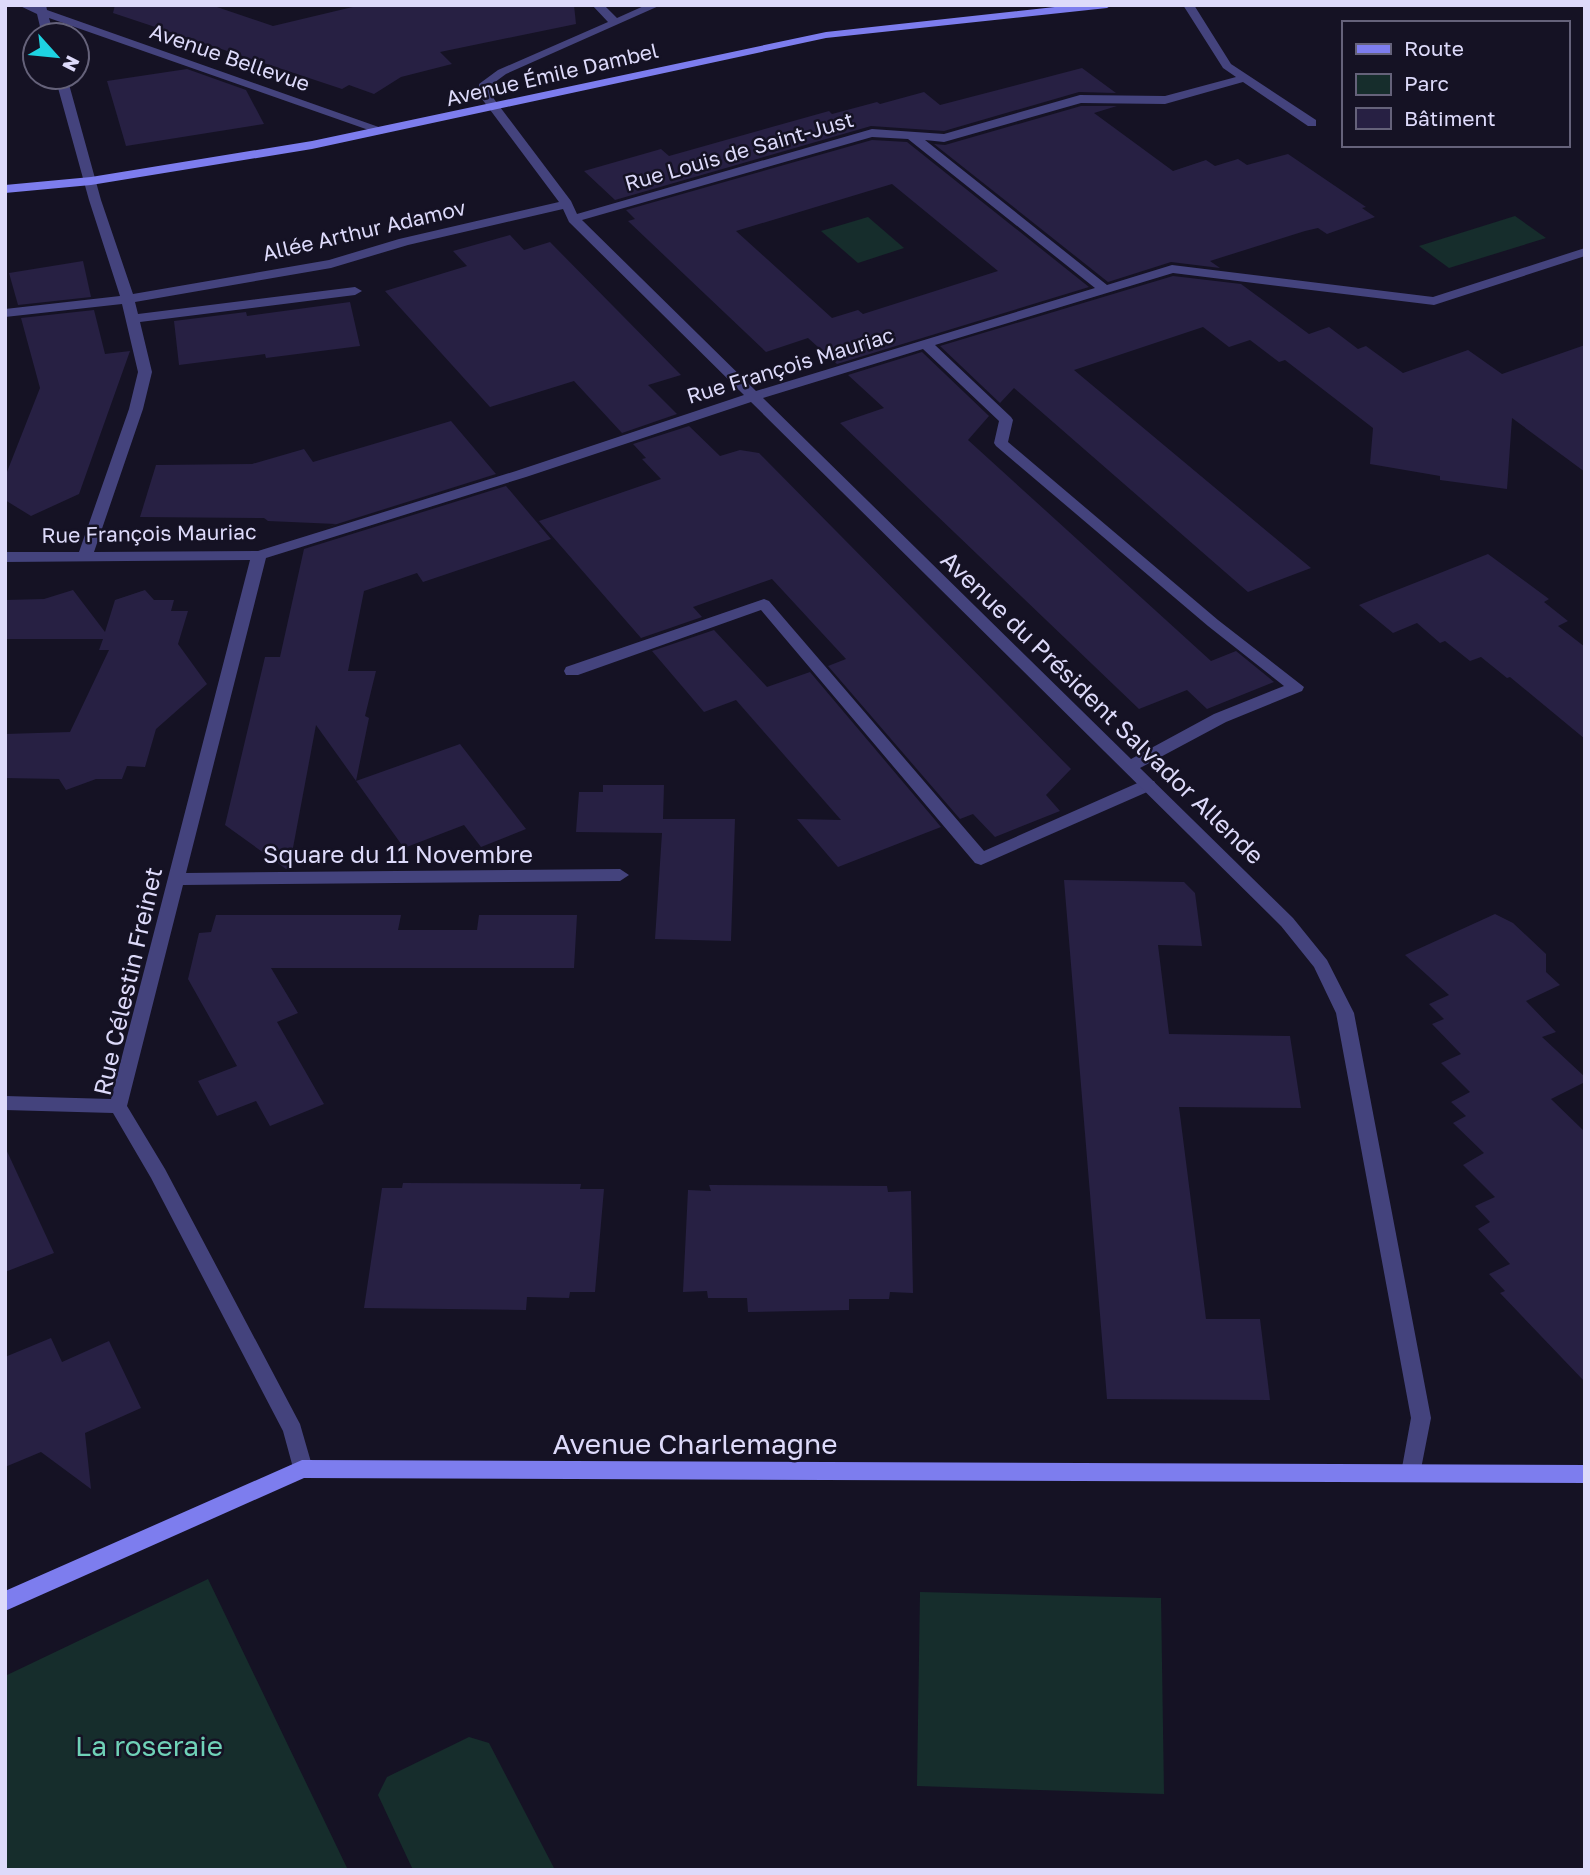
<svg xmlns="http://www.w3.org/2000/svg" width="1590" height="1875" viewBox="0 0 1590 1875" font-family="'Golos Text',sans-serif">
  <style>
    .green { fill: #162d2c }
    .building { fill: #272043; fill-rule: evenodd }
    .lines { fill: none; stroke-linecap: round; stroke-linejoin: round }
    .lane { fill: #44437d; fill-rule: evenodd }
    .street { fill: #44437d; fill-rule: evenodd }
    .secondary { fill: #7d7dee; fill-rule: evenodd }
    .labels { text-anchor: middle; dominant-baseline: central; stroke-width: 5; stroke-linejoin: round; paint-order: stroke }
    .far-street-label { font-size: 21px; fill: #dddafa; stroke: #151224 }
    .street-label { font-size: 24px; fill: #dddafa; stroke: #151224 }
    .near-street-label { font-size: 28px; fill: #dddafa; stroke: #151224 }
    .near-park-label { font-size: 28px; fill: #6fd1b7; stroke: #151224 }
  </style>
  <rect width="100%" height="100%" fill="#151224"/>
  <!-- green -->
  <g class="green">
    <path d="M1515,216L1546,238L1449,268L1419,246Z"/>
    <path d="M868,217L904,248L858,263L821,231Z"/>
    <path d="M208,1579L348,1870H5V1676Z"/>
    <path d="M920,1592L1161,1598L1164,1794L917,1786Z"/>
    <path d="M469,1737L489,1743L555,1870H413L378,1795L387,1777Z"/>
  </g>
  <!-- building -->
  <g class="building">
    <path d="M115,5H211L273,26L361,5H574L576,24L440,52L452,64L401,77L374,94L349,85L342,89L113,13Z"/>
    <path d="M1082,68L1116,93L1079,92L944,131L871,126L615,200L584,171L661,149L669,156L829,111L832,114L877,102L880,104L924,92L940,105Z"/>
    <path d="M187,69L246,90L264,124L126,146L107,81Z"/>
    <path d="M1081,106H1117L1094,113L1173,171L1206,160L1215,166L1238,159L1247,165L1288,154L1366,207L1362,208L1375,217L1327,234L1318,228L1305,231L1210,261L1220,268L1171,262L1108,282L934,144L945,145Z"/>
    <path d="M872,140L907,142L1089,287L837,364L808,338L766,352L628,221L635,219L626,210ZM892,184L998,271L863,314L858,310L832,318L736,231Z"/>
    <path d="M510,235L524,250L550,242L681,375L648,385L677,414L622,433L574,381L490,407L385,291L467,266L453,251Z"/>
    <path d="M83,261L91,297L18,305L9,273Z"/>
    <path d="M1173,276L1241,284L1309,334L1329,327L1358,349L1366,346L1403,373L1468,350L1502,374L1585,345V472L1512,418L1507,489L1440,480V476L1370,464L1373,428L1285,360L1279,362L1250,340L1229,347L1203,327L1074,370L1311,568L1248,592L1014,388L1000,403L940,346Z"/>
    <path d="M350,302L360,346L266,358L265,354L179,365L174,321L246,312L247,316Z"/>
    <path d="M94,310L105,354L130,351L79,494L31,516L5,500V477L40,388L21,318Z"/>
    <path d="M922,352L989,416L968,440L1211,661L1236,651L1274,682L1207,709L1187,690L1139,709L840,423L884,408L848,375Z"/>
    <path d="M451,421L496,474L321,529L336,524L268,521L264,518L140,517L156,465L252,464L304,449L313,462Z"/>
    <path d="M689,426L720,456L740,450L759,453L1071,769L1046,795L1060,811L995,837L973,814L960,819L828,666L846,659L772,579L693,607L702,617L641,638L539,521L661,479L642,459L646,458L633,444Z"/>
    <path d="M506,486L551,539L423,582L417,573L364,591L348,671H376L365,716L369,718L356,781L460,744L526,829L481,847L464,825L404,848L316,725L289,869H286L225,825L265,657H280L304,549Z"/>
    <path d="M1488,554L1549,599L1544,602L1568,621L1558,626L1585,647V739L1510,677L1507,678L1481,657L1470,661L1445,641L1440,643L1417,623L1393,633L1359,605Z"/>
    <path d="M73,590L105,632L115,600L145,590L154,600H174L171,611H188L178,644L207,684L156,729L145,767L127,766L122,779H96L66,790L59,779L5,778V734L70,732L109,650H99L103,639H5V600L44,599Z"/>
    <path d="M714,630L767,687L810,672L941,827L838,867L797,819L841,820L736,700L704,712L652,651Z"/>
    <path d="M603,785H664L663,819H735L731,941L655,939L662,833L576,832L579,792H603Z"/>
    <path d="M1064,880L1184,882L1195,893L1202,946L1158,945L1169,1034L1290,1036L1301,1108L1179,1107L1206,1319H1260L1270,1400L1107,1399Z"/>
    <path d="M1495,914L1513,923L1546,954V972L1560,985L1526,1001L1556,1032L1542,1037L1585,1077V1082L1551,1099L1585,1132V1382L1500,1293L1505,1291L1489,1274L1510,1264L1478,1229L1490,1222L1475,1206L1495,1197L1463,1165L1484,1153L1453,1123L1466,1116L1451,1102L1470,1092L1441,1063L1461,1054L1432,1024L1444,1019L1429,1004L1449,995L1405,955Z"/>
    <path d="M216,915H401L398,930H477L479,915H577L574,968H271L298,1013L277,1022L324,1104L270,1126L256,1101L217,1116L198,1081L237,1066L188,979L199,933L211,932Z"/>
    <path d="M5,1147L54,1253L5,1272Z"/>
    <path d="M403,1183L581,1184L580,1189H604L595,1292H570L569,1298L527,1297L526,1310L364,1308L382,1188H402Z"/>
    <path d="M709,1185L887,1186L888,1192L911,1191L913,1293L890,1292L889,1299H849V1310L748,1312L747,1298H708L707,1291L683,1292L688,1190L711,1191Z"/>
    <path d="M51,1338L62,1362L109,1341L141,1408L85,1433L91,1489L41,1452L5,1467V1357Z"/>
  </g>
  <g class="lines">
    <!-- lane -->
    <path class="lane" d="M764,599L769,601L984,851L1142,781H1154L1156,785L1154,789L981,865L975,863L761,610L578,675H566L564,671L566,667Z"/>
    <!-- street -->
    <g class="street">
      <path d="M18,5H46L47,10L390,131L380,134L49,18L54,35H42L37,14Z"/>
      <path d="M592,5H604L617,18L646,5H661L506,74L491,85V95L571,201L577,214L872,129L944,134L1080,95L1165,96L1236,77L1223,68L1183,5H1194L1231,64L1316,120V126H1308L1243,82L1165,104L1081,103L944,142L925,140L1107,285L1172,265L1433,297L1585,248V256L1434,305L1173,273L935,345L1011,417L1013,420L1008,442L1218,620L1304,687L1302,691L1226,722L1140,768L1293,918L1327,960L1354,1013L1431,1418L1419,1479L1412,1482L1405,1479L1401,1473L1411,1418L1336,1013L1314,967L1281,926L751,402L526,477L266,558L186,873L620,869L629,875L620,881L183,885L127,1106L165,1169L300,1424L313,1469L309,1475L302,1478L295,1475L283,1431L151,1178L113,1113L5,1110V1096L111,1099L250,560L5,562V552H79L129,409L138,372L122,304L5,317V309L120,296L89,200L55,77H67L101,200L133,294L329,260L399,239L559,202L479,95V84L498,70L608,22ZM872,137L908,139L1095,288L756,391L582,220ZM563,209L569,222L744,395L516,471L258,551L94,552L143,409L152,372L140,322L355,295L362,291L355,287L138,314L135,302L331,268L408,245ZM923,349L999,421L994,443L996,446L1208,626L1284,686L1214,714L1131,759L763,398Z"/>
    </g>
    <!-- secondary -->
    <g class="secondary">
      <path d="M1073,5H1112L1107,8L826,38L312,149L91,185L5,193V185L91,177L312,141L826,32Z"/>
      <path d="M302,1460L1585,1465V1483L304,1478L5,1611V1591Z"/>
    </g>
  </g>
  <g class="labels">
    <!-- far-street labels -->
    <g class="far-street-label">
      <text transform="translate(230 57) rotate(19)">Avenue Bellevue</text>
      <text transform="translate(552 74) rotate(-13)">Avenue Émile Dambel</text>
      <text transform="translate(739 151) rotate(-16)">Rue Louis de Saint-Just</text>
      <text transform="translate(364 230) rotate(-13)">Allée Arthur Adamov</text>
      <text transform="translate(790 365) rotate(-17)">Rue François Mauriac</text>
      <text transform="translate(149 533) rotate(-1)">Rue François Mauriac</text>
    </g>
    <!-- street labels -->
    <g class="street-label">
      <text transform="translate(1103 707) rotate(44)">Avenue du Président Salvador Allende</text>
      <text x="398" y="853">Square du 11 Novembre</text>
      <text transform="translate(127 981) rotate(-77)">Rue Célestin Freinet</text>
    </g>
    <!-- near-street labels -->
    <g class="near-street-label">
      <text x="695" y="1443">Avenue Charlemagne</text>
    </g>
    <!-- near-park labels -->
    <g class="near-park-label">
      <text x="149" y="1745">La roseraie</text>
    </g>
  </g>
  <!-- border -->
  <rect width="1590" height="1875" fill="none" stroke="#dddafa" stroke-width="14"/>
  <!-- legend -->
  <rect x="1342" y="21" width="228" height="126" fill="#151224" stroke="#65627a" stroke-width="2"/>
  <rect x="1356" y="44" width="35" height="10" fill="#7d7dee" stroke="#65627a" stroke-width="2"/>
  <text x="1404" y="56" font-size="21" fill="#dddafa">Route</text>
  <rect x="1356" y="74" width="35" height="21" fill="#162d2c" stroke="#65627a" stroke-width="2"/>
  <text x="1404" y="91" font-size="21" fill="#dddafa">Parc</text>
  <rect x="1356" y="108" width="35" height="21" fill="#272043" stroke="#65627a" stroke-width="2"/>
  <text x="1404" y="126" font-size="21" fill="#dddafa">Bâtiment</text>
  <!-- north arrow -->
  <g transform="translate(56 56) rotate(117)"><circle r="33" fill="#151224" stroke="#65627a" stroke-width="2"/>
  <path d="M0-5L12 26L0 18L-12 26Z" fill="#1ed3e2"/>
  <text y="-10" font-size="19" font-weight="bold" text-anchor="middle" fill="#dddafa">N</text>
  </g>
</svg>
